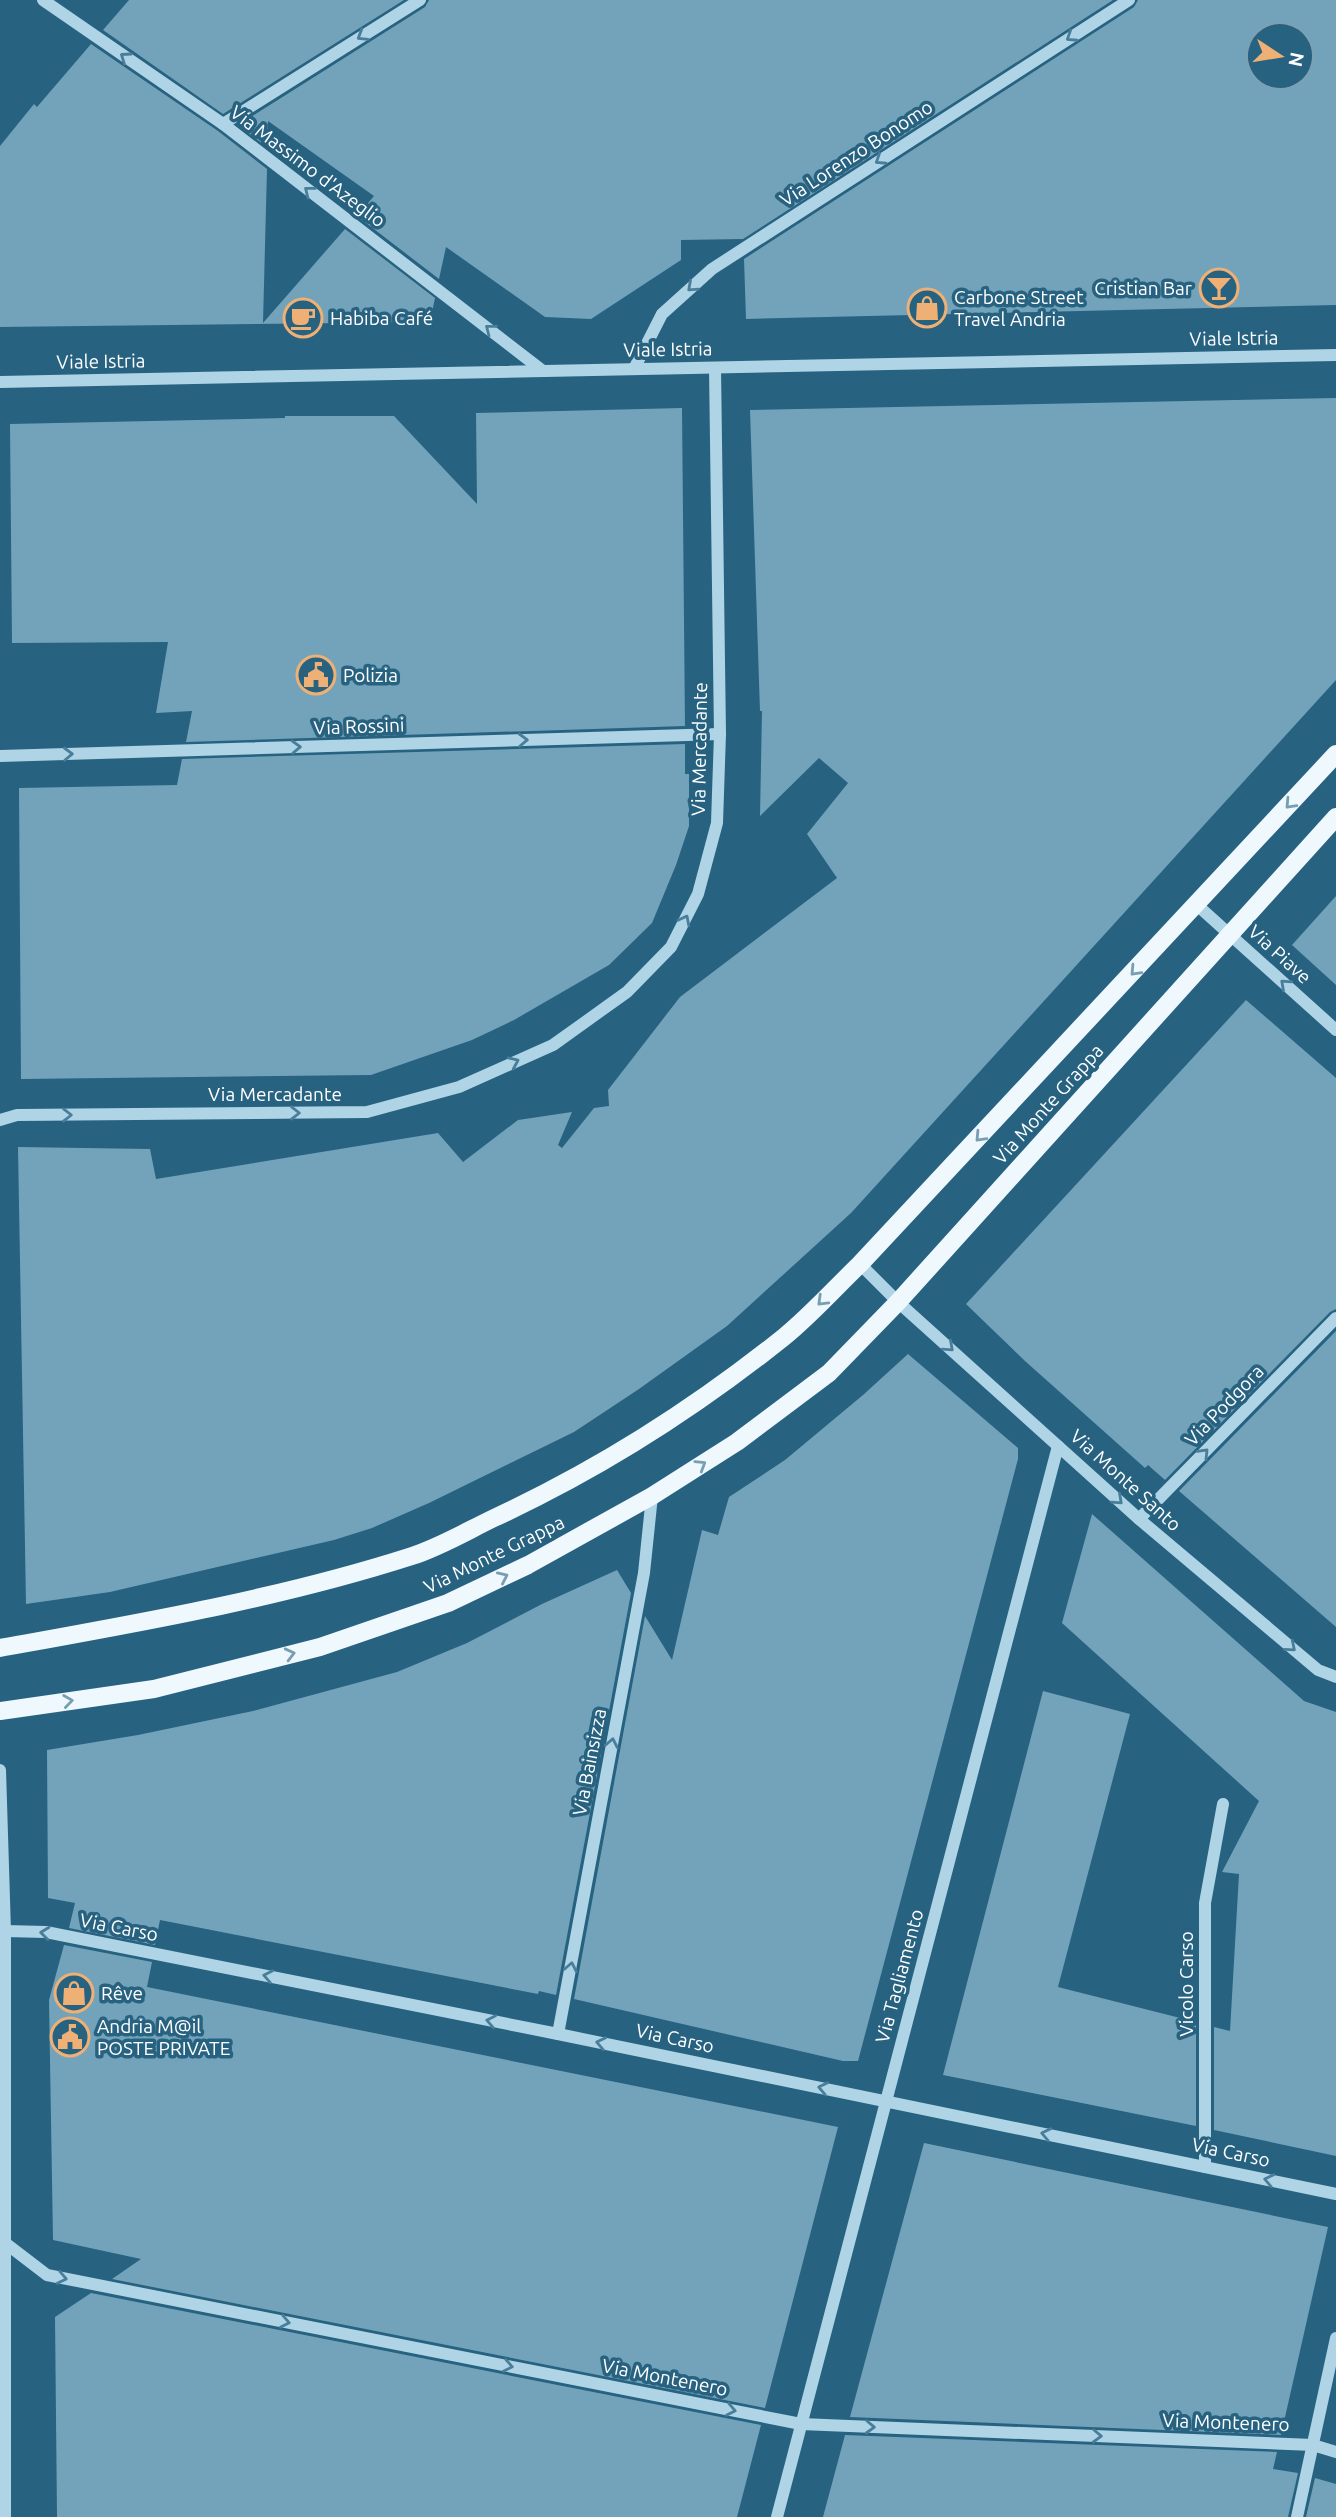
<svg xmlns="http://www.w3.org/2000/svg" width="1336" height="2517" viewBox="0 0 1336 2517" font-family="Ubuntu,sans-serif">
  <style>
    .building { fill: #73a3ba; fill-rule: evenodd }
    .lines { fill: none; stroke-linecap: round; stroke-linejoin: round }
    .minor { stroke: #aed4e6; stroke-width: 12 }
    .major { stroke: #eff8fd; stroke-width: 18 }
    .oneway { stroke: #497e9a }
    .oneway2 { stroke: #779eb2 }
    .labels { text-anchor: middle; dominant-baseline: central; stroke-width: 7; stroke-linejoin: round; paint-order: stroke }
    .street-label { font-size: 19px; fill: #fff; stroke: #276280 }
    .poi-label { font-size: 19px; fill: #fff; stroke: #276280; text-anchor: start }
  </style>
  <rect width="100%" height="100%" fill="#276280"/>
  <!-- building -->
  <g class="building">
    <path d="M129,0H404L223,114L103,30Z"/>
    <path d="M429,0H1113L743,239L681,240V260L591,319L545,317L446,247L439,279L357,216L374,196L268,121L267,147L238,125L425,7Z"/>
    <path d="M1138,0H1336V305L746,319L744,259L1134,7ZM1259,35H1301V77H1259Z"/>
    <path d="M91,44L218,131L267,169L263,323L345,229L435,298L430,322L0,327V146L34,104L37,107Z"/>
    <path d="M1336,398V680L851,1213L727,1326L639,1389L574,1432L429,1503L372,1528L334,1540L110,1592L26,1604L18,1147L150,1149L156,1179L438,1133L463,1162L518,1120L572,1112L558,1145L562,1148L594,1108L609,1106L608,1090L680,997L837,878L807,834L848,783L819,758L760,816L762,711H760L750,410Z"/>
    <path d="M682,408L685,726L186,742L192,711L156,713L168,642L12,643L10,424L285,418V416H394L477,504L476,413Z"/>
    <path d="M685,744V774H689V826L676,865L652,923L609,965L514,1020L472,1040L371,1075L21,1079L19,788L177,785L182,759Z"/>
    <path d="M1336,896V985L1292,945Z"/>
    <path d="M1246,1000L1336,1078V1309L1330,1312L1165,1480L1148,1465L1145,1468L1025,1361L966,1304Z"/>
    <path d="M1336,1331V1627L1179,1491Z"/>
    <path d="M908,1354L1018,1448V1459L858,2061H843L574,1999L645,1616L672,1660L702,1530L718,1535L729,1497L785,1460L863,1395Z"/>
    <path d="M1092,1514L1304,1701L1336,1712V2156L1214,2130V2027L1230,2031L1239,1874L1222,1872L1259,1801L1062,1623Z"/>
    <path d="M617,1570L631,1593L556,1995L539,1991L538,1994L160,1920L155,1945L69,1928L75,1903L48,1898L47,1750L138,1735L253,1711L397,1672L467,1643L542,1604Z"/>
    <path d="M1043,1691L1130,1714L1058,1987L1196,2022V2126L943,2075Z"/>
    <path d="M64,1945L152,1962L147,1987L838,2127L765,2408L112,2279L141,2259L53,2240L49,2000Z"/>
    <path d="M924,2143L1328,2227L1281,2435L850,2417Z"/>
    <path d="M91,2293L761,2425L737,2517H57L55,2317Z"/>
    <path d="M845,2435L1277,2452L1273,2469L1298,2473L1288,2517H823Z"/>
    <path d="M1315,2478L1336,2484V2517H1306Z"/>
  </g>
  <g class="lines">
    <!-- minor -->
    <g class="minor">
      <path d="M43,0L223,124L543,371"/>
      <path d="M223,124L420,0"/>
      <path d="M634,369L662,314L712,269L1129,0"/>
      <path d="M0,382L1336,355"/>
      <path d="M0,756L720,734"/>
      <path d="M1197,905L1336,1030"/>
      <path d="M0,1120L17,1115L367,1112L459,1087L553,1045L627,992L671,947L698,894L717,823L720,734L715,368"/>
      <path d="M860,1264L898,1302L1139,1519L1318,1670L1336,1677"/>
      <path d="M1139,1519L1336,1318"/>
      <path d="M0,1770L5,1931V2517"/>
      <path d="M5,1931L46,1932L558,2034L1336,2194"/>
      <path d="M558,2034L644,1573L652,1496"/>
      <path d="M1205,2167V1903L1223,1804"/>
      <path d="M0,2239L47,2275L801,2424L1313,2445L1336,2452"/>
      <path d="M777,2517L1058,1446"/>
      <path d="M1297,2517L1336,2338"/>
    </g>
    <!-- major -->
    <g class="major">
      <path d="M0,1648C138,1623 278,1599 412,1556C440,1547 467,1531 494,1518C598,1470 694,1409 784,1337C811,1315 835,1288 860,1264L1336,754"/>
      <path d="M0,1711L154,1689L320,1647L448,1603L528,1565L652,1496L737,1442L829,1373L898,1302L1336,817"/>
    </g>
  </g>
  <!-- one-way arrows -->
  <defs><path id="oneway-chevron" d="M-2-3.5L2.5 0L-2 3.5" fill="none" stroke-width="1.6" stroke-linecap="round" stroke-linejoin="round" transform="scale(1.75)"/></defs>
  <g class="oneway">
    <use href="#oneway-chevron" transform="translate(362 36) rotate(148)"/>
    <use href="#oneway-chevron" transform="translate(1071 37) rotate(147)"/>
    <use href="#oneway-chevron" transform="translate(125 57) rotate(-145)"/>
    <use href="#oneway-chevron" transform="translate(880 160) rotate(147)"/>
    <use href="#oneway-chevron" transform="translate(309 191) rotate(-142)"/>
    <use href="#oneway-chevron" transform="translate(692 287) rotate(138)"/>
    <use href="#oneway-chevron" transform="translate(490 329) rotate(-142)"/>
    <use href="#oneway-chevron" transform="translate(523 740) rotate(-2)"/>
    <use href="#oneway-chevron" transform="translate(296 747) rotate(-2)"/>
    <use href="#oneway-chevron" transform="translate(68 754) rotate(-2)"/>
    <use href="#oneway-chevron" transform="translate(685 920) rotate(-63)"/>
    <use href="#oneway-chevron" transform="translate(1285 984) rotate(-138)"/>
    <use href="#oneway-chevron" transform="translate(514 1062) rotate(-24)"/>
    <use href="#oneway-chevron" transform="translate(295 1113)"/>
    <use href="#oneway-chevron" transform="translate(67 1115)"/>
    <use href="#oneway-chevron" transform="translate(949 1347) rotate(42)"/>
    <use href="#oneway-chevron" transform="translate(1204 1453) rotate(-46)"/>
    <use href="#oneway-chevron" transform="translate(1118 1500) rotate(42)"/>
    <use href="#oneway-chevron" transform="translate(1291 1647) rotate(40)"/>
    <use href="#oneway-chevron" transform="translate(612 1743) rotate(-79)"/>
    <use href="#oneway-chevron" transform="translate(45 1933) rotate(-174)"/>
    <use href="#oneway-chevron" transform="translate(571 1967) rotate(-79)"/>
    <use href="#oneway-chevron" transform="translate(268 1976) rotate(-169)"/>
    <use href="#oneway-chevron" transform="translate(491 2021) rotate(-169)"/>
    <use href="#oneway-chevron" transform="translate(601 2043) rotate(-168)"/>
    <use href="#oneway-chevron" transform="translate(823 2088) rotate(-168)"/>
    <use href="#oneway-chevron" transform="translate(1046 2134) rotate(-168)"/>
    <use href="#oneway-chevron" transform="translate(1269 2180) rotate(-168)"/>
    <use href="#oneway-chevron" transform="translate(62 2278) rotate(12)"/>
    <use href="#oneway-chevron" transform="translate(285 2322) rotate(11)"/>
    <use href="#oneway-chevron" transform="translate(508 2366) rotate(11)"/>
    <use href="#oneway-chevron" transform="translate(731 2410) rotate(11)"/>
    <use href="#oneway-chevron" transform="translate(870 2427) rotate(2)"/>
    <use href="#oneway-chevron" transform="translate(1097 2436) rotate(2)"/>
  </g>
  <g class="oneway2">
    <use href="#oneway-chevron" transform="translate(1290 804) rotate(133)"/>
    <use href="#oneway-chevron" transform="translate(1135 971) rotate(133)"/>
    <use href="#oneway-chevron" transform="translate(980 1137) rotate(133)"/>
    <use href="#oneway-chevron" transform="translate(822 1301) rotate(136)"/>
    <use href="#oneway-chevron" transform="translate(701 1465) rotate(-32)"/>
    <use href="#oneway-chevron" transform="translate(503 1577) rotate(-25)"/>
    <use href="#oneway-chevron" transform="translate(290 1654) rotate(-14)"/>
    <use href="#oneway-chevron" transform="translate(68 1701) rotate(-8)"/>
  </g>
  <!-- icons -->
  <defs>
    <symbol id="bar-ring" viewBox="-11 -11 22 22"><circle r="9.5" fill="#276280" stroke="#eeb074" stroke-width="1.5"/><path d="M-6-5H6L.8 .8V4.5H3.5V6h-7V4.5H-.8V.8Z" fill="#eeb074"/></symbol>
    <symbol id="shop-ring" viewBox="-11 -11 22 22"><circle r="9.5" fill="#276280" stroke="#eeb074" stroke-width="1.5"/><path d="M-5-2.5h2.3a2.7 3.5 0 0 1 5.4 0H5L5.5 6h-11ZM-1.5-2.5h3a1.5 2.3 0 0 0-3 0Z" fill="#eeb074"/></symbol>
    <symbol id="cafe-ring" viewBox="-11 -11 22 22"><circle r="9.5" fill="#276280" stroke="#eeb074" stroke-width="1.5"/><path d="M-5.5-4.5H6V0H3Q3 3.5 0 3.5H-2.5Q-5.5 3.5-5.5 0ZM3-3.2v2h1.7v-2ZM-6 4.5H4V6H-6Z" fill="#eeb074"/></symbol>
    <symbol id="civic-ring" viewBox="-11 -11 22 22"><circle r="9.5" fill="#276280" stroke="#eeb074" stroke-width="1.5"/><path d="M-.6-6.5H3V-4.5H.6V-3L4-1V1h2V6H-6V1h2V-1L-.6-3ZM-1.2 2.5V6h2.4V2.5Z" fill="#eeb074"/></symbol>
  </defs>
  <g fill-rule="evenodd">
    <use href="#bar-ring" x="1197" y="266" width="44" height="44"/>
    <use href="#shop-ring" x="905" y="286" width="44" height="44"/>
    <use href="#cafe-ring" x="281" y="296" width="44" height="44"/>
    <use href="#civic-ring" x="294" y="653" width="44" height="44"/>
    <use href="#shop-ring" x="52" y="1971" width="44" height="44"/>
    <use href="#civic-ring" x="48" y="2015" width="44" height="44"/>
  </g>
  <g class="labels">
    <!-- street labels -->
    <g class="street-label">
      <text transform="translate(856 153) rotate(-33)">Via Lorenzo Bonomo</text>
      <text transform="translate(308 166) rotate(37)">Via Massimo d'Azeglio</text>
      <text transform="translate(1234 338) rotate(-1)">Viale Istria</text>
      <text transform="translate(668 349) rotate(-1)">Viale Istria</text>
      <text transform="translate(101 361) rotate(-1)">Viale Istria</text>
      <text transform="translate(359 726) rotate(-2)">Via Rossini</text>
      <text transform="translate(699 749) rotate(-89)">Via Mercadante</text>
      <text transform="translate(1280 954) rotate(42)">Via Piave</text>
      <text x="275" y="1094">Via Mercadante</text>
      <text transform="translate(1048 1104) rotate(-48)">Via Monte Grappa</text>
      <text transform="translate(1224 1405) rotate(-46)">Via Podgora</text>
      <text transform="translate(1126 1480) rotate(42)">Via Monte Santo</text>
      <text transform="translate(494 1554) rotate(-26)">Via Monte Grappa</text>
      <text transform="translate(589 1762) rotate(-79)">Via Bainsizza</text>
      <text transform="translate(119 1927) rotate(11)">Via Carso</text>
      <text transform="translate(899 1976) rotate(-75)">Via Tagliamento</text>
      <text transform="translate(1186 1984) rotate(-90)">Vicolo Carso</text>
      <text transform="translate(675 2038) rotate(12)">Via Carso</text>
      <text transform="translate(1231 2152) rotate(12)">Via Carso</text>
      <text transform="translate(665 2377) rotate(11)">Via Montenero</text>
      <text transform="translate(1226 2422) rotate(2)">Via Montenero</text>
    </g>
    <!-- poi labels -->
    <g class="poi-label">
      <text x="1192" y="288" text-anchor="end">Cristian Bar</text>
      <text x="954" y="297">Carbone Street<tspan x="954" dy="22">Travel Andria</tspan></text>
      <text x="330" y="318">Habiba Café</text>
      <text x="343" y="675">Polizia</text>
      <text x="101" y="1993">Rêve</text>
      <text x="97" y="2026">Andria M@il<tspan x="97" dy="22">POSTE PRIVATE</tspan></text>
    </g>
  </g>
  <!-- north arrow -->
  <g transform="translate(1280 56) rotate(102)"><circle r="33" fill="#276280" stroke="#7da1b3" stroke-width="2"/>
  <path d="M0-5L12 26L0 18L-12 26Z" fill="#eeb074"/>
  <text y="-10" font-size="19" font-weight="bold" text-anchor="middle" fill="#ffffff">N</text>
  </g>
</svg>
